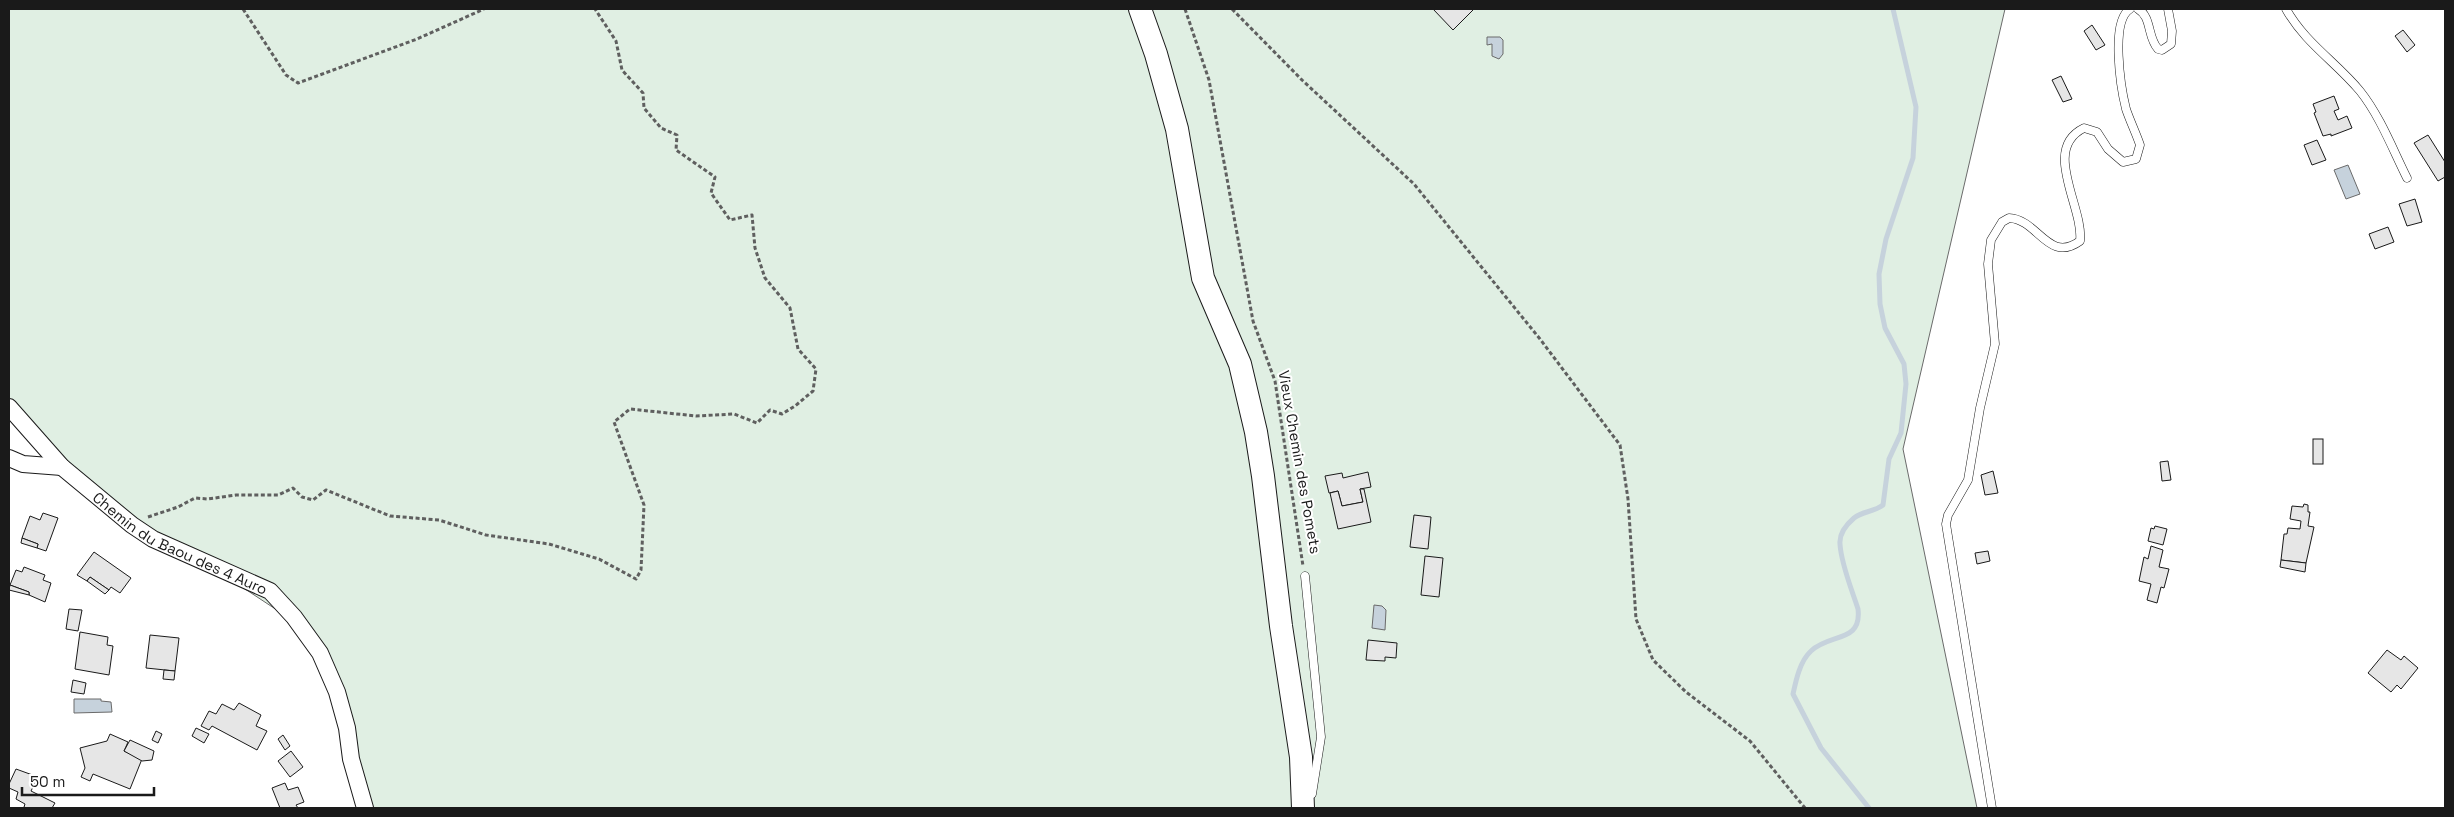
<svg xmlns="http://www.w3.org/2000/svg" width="2454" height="817" viewBox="0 0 2454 817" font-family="'Space Grotesk',sans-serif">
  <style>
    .green { fill: #e0efe3; stroke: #6a6a6a }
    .water { fill: #c6d2dc; stroke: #6a6a6a }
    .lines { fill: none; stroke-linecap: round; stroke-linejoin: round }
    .stream { stroke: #c6d2dc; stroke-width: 5 }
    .building { fill: #e6e6e6; stroke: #1a1a1a }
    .lane-casing { stroke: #1a1a1a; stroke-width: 9 }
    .street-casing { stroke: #1a1a1a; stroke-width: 18 }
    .secondary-casing { stroke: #1a1a1a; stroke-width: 24 }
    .path { stroke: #5f5f5f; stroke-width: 3; stroke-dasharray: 4 2.5; stroke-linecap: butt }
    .lane { stroke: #fff; stroke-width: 8 }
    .street { stroke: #fff; stroke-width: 16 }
    .secondary { stroke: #fff; stroke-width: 22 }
    .labels { text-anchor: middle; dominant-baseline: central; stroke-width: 4; stroke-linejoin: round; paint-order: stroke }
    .street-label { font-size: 15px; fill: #1a1a1a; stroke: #fff }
  </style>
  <rect width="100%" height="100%" fill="#fff"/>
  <!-- green -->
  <path class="green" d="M9,9H2005L1903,449L1977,808H358L341,724L321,661L283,614L242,587L153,543L9,413Z"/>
  <!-- water -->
  <g class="water">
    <path d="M1487,37H1500L1503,40V54L1499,59L1492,56V44L1487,45Z"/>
    <path d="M2348,165L2360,194L2346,199L2334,170Z"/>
    <path d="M1374,605L1382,606L1386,610L1385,630L1372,628Z"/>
    <path d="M74,699H101V701L111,702L112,712L74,713Z"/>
  </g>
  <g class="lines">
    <!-- stream -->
    <path class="stream" d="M1869,808L1821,748L1793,694C1796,680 1800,661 1811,651C1830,633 1862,643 1858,609C1852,590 1841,564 1840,544C1839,533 1847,524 1854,518C1863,511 1874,512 1883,505L1889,459L1901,433L1906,384L1904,364L1885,328L1880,304L1879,274L1886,239L1913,158L1916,107L1893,9"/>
  </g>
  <!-- building -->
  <g class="building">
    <path d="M1433,9H1474L1453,30Z"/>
    <path d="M2092,25L2105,45L2096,50L2084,31Z"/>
    <path d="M2403,30L2415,45L2407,52L2395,36Z"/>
    <path d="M2061,76L2072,99L2063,102L2052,80Z"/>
    <path d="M2334,96L2339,109L2334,111L2338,120L2347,116L2352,128L2331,136V134L2323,136L2314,113L2316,112L2313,104Z"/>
    <path d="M2428,135L2445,162V177L2438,181L2414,143Z"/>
    <path d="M2317,140L2326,160L2312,165L2304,145Z"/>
    <path d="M2415,199L2422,222L2407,226L2399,204Z"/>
    <path d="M2388,227L2394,242L2375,249L2369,234Z"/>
    <rect x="2313" y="439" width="10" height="25"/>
    <path d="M2168,461L2171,480L2162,481L2160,462Z"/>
    <path d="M1993,471L1998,493L1985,495L1981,475Z"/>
    <path d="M1368,472L1371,487L1360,489L1363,502L1342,506L1338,491L1329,493L1325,476L1342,473L1343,478Z"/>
    <path d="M1360,489H1364L1371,522L1338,529L1330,493L1338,491L1342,506L1363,502Z"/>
    <path d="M2304,504L2308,505V512H2310L2308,526L2314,527L2306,563L2281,560L2284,534H2287L2288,528L2300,529L2301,521L2290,519L2292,506L2303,507Z"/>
    <path d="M43,513L58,518L46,551L37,548L38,544L22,538L30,516L40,520Z"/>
    <path d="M1414,515L1431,517L1428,549L1410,547Z"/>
    <path d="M2155,526L2167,529L2163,545L2148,541L2151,528L2154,529Z"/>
    <path d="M22,538L38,544L37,548L21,543Z"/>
    <path d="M2151,546L2163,550L2159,567L2169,569L2164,588L2161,587L2157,603L2147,600L2151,584L2139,581L2144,557L2148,559Z"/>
    <path d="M1988,551L1990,561L1977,564L1975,553Z"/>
    <path d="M94,552L131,578L120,593L111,587L109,590L90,577L87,581L77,575Z"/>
    <path d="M1425,556L1443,558L1439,597L1421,595Z"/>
    <path d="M2281,560L2306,563L2305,572L2280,567Z"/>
    <path d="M24,567L45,575L43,580L51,583L45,602L29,595V592L10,585L16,570L22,572Z"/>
    <path d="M90,577L109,590L105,594L87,581Z"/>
    <path d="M10,585L29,592V595L9,590Z"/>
    <path d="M69,609L82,610L78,631L66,629Z"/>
    <path d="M80,632L108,637L107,645L113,646L109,675L75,669Z"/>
    <path d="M150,635L179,638L175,671L146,668Z"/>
    <path d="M1368,640L1397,643L1396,658L1385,657V661L1366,660Z"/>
    <path d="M2387,650L2401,660L2404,656L2418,668L2401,689L2397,685L2391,692L2368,673Z"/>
    <path d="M164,670L175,671L174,680L163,679Z"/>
    <path d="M73,680L86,683L84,694L71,692Z"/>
    <path d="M239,703L261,715L256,726L267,731L257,750L212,726L209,730L201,726L209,711L216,714L222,704L234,710Z"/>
    <path d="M196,728L209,734L204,743L192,736Z"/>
    <path d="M156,731L162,734L158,743L152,740Z"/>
    <path d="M110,734L128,742L124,751L142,759L130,789L93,774L90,781L81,777L85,768L80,748L107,741Z"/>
    <path d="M283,735L290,746L285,750L278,739Z"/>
    <path d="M130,740L154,751L152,760L142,761L124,751Z"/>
    <path d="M291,751L303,767L290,777L278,761Z"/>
    <path d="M16,769L38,777L31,791L55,803L52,808H27L24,807L25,804L16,799L18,792L9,788V784Z"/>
    <path d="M285,783L288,790L298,787L304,802L296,805L298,808H280L272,788Z"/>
  </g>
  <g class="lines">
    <defs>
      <g id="lane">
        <path d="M2138,9C2152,17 2147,37 2158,49L2162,50L2171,44L2172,31L2168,9"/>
        <path d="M2286,9C2305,43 2336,62 2360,91C2380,116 2393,150 2407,178"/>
        <path d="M1305,576L1321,737L1312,794"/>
        <path d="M1992,808L1946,524L1948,515L1968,480L1980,408L1995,344L1988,264L1991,240L2002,222L2009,218C2038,219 2048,264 2080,241C2084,207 2041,149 2084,128L2097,132L2108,149L2123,162L2136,159L2140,145C2136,133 2130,121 2126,109C2121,89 2110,21 2130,9"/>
      </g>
      <g id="street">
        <path id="s1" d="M9,407L62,467L132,525L153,539L270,591L294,617L320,653L337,692L347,728L351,759L365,808"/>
        <path d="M9,458L23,464L62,467"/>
      </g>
      <path id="secondary" d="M1140,9L1156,54L1177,129L1203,278L1240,364L1256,432L1263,476L1281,626L1301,757L1303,808"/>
    </defs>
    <!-- lane casing -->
    <use href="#lane" class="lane-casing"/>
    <!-- street casing -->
    <use href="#street" class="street-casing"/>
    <!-- secondary casing -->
    <use href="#secondary" class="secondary-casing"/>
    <!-- path -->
    <g class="path">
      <path d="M243,9L286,75L298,83L417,39L484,9"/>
      <path d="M1185,9L1209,80L1253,321L1275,381L1303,566"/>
      <path d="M1232,9L1302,80L1414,184L1540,339L1620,445L1628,499L1636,619L1653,660L1686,692L1750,741L1805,808"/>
      <path d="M148,517L178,507L195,498L208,499L236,495H278L293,488L302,497L313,500L326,490L390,516L439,520L486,535L549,544L599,559L636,579L641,570L644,505L614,422L630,409L696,416L734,414L757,423L770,410L782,414L795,406L813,391L816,369L798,349L790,308L765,278L755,248L752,215L730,220L711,193L715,177L676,150L677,135L661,128L644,108L643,93L622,70L616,41L595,9"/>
    </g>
    <!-- lane -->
    <use href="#lane" class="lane"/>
    <!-- street -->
    <use href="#street" class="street"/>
    <!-- secondary -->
    <use href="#secondary" class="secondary"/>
  </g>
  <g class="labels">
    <!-- street labels -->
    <g class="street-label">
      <text transform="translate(1300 462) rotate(80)">Vieux Chemin des Pomets</text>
      <text stroke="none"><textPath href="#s1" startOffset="222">Chemin du Baou des 4 Auro</textPath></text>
    </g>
  </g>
  <!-- border -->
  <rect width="2454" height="817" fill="none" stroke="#1a1a1a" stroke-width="20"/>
  <!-- scale -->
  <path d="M22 787v8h132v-8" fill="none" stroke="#1a1a1a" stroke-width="2.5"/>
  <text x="30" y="787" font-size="15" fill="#1a1a1a" stroke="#ffffff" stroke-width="4" paint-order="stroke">50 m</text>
</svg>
